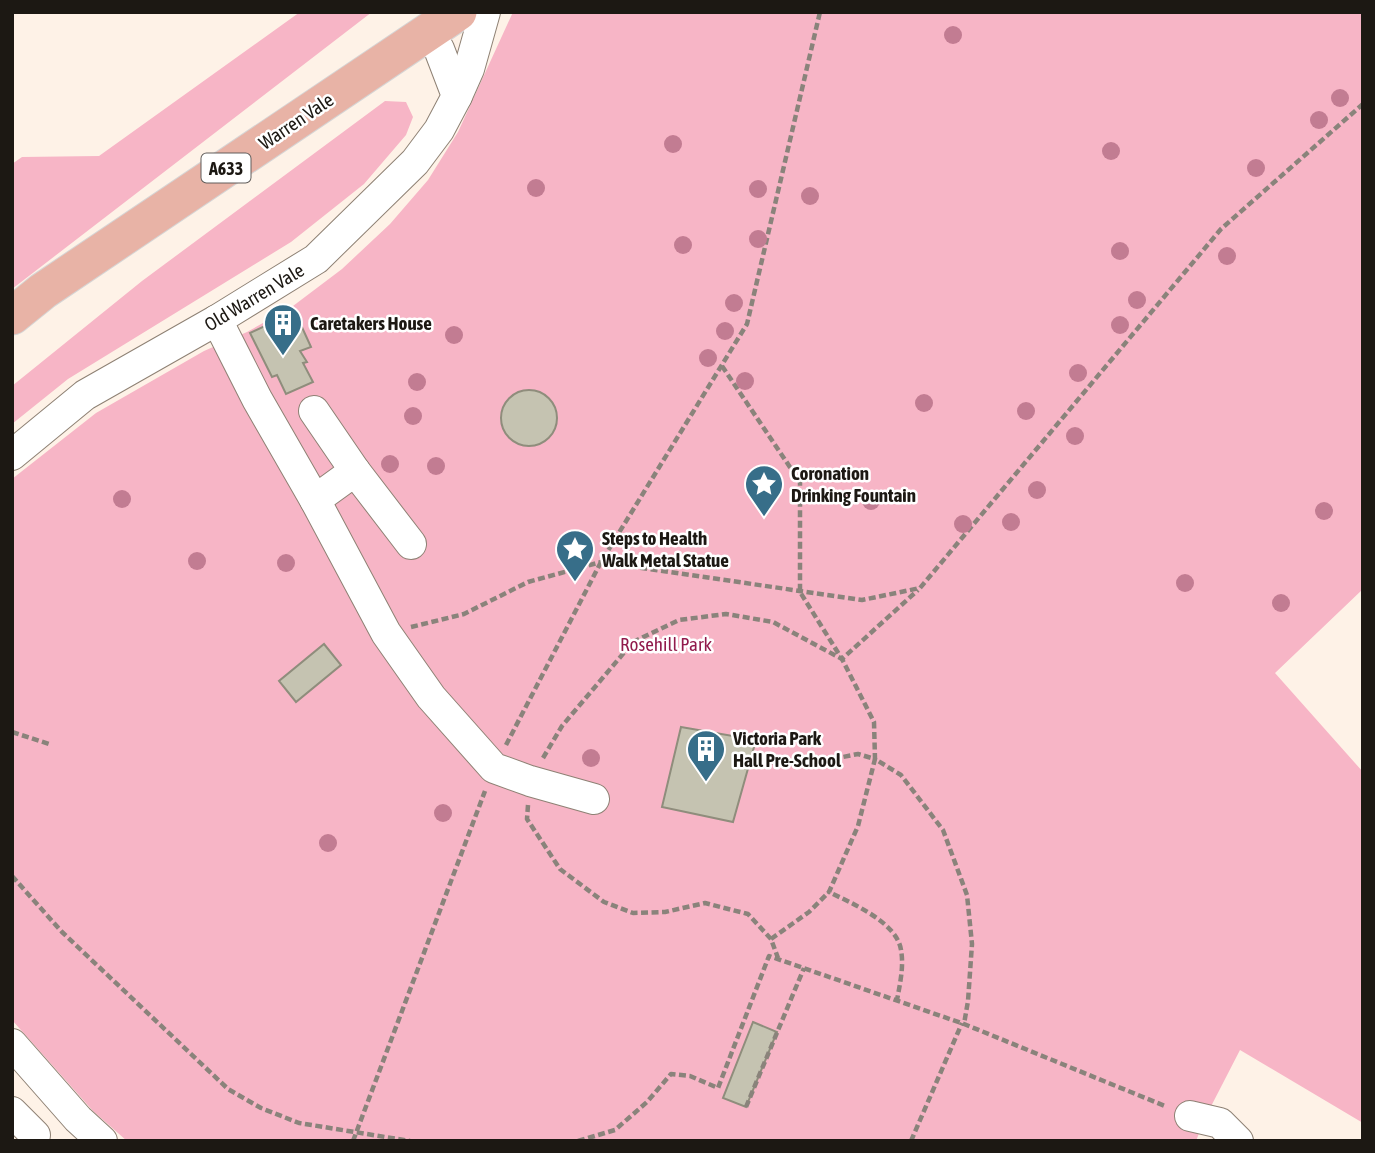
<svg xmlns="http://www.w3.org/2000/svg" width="1375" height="1153" viewBox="0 0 1375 1153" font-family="'Asap Condensed',sans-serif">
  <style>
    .green { fill: #f7b5c6 }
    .building { fill: #c5c3b1; stroke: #8f8d7c; stroke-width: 2 }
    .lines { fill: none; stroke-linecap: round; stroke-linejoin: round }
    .minor-casing { stroke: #8e8174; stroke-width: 32 }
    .major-casing { stroke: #d6d5d5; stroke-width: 39 }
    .path { stroke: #8a837b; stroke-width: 4.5; stroke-dasharray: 7 3.5; stroke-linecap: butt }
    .minor { stroke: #fff; stroke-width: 30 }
    .major { stroke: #e8b3a6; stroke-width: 37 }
    .tree { fill: #c27c92 }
    .labels { text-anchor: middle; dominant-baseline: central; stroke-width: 5; stroke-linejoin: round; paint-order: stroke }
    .shield { fill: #fff; stroke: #605d5a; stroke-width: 2 }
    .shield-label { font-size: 18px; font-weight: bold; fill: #1c1813 }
    .street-label { font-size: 19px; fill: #1c1813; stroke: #fff }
    .poi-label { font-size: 19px; font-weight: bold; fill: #1c1813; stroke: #fff; text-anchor: start }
    .park-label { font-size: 19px; fill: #911b4c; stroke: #fff }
  </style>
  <rect width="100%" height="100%" fill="#fef2e7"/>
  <!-- green -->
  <g class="green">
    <path d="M300,12H372L12,289V164L22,157L99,156Z"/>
    <path d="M513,12H1363V589L1275,673L1363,772V1123L1240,1050L1205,1118L1196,1141H127L93,1111L12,1020V479L96,413L204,351L247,332L293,306L342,269L390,224L428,180L458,132Z"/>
    <path d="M385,101L406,102L413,117L406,135L364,184L291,242L68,379L12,424V386L142,281Z"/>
  </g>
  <!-- building -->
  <g class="building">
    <path d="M295,312L311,347L300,351L307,362L303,363L313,382L286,394L277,375L272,377L250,333Z"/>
    <circle cx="529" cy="418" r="28"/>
    <path d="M324,644L341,665L296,702L279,681Z"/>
    <path d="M681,727L756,740L733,822L662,807Z"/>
    <path d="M753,1022L777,1032L746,1107L723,1098Z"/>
  </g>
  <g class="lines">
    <defs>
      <g id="minor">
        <path d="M457,96L469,69L485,12"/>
        <path d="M217,320L257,399L315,500L355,471L411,544"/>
        <path d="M314,411L355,471"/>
        <path d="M12,455L85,395L217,320L316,259L415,162L439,130L457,96L439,49L425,34"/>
        <path d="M315,500L386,633L431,697L494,768L530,781L594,799"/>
        <path d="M12,1044L78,1119L102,1141"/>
        <path d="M12,1112L35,1135"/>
        <path d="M1190,1116L1220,1123L1238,1141"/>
      </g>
      <path id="major" d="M12,316L43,291L458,12"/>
    </defs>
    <!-- minor casing -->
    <use href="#minor" class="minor-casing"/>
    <!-- major casing -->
    <use href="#major" class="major-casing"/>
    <!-- path -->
    <g class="path">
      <path d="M722,366L800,482V592L842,659L874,722L875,759L901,775L943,830L967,895L972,944L968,1001L964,1024"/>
      <path d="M411,627L464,614L528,582L601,562L862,600L920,588L1221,229L1363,104"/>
      <path d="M12,732L49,744"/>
      <path d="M506,745L601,562L747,324L820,12"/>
      <path d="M543,758L562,726L633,642L679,620L726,614L773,622L842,659L918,590"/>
      <path d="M750,760L802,765L858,754L875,759L858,826L829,892C851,903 897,922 901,950C904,966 900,984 897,1000"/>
      <path d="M528,805L527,819L560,869L604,902L633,913L665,912L705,903L748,914L771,939L778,958"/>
      <path d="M12,876L62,932L228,1089L261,1108L299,1123L410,1141"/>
      <path d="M771,939L809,912L829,892"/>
      <path d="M746,1107L804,968"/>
      <path d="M353,1141L485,791"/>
      <path d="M578,1141L615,1130L647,1102L671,1074L690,1076L718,1088L769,956L964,1024L1165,1106"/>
      <path d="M911,1141L962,1023"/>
    </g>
    <!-- minor -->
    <use href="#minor" class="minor"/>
    <!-- major -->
    <use href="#major" class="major"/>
  </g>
  <!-- trees -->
  <g class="tree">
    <circle cx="953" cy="35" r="9"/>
    <circle cx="1340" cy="98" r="9"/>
    <circle cx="1319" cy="120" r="9"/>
    <circle cx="673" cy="144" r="9"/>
    <circle cx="1111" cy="151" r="9"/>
    <circle cx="1256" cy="168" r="9"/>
    <circle cx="536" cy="188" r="9"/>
    <circle cx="758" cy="189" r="9"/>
    <circle cx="810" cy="196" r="9"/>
    <circle cx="758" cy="239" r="9"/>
    <circle cx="683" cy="245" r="9"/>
    <circle cx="1120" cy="251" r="9"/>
    <circle cx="1227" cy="256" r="9"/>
    <circle cx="1137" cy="300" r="9"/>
    <circle cx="734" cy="303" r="9"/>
    <circle cx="1120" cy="325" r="9"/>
    <circle cx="725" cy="331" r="9"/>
    <circle cx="454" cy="335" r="9"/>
    <circle cx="708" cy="358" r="9"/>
    <circle cx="1078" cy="373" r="9"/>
    <circle cx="745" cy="381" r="9"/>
    <circle cx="417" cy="382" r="9"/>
    <circle cx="924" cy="403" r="9"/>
    <circle cx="1026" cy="411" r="9"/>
    <circle cx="413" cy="416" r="9"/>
    <circle cx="1075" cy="436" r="9"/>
    <circle cx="390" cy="464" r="9"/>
    <circle cx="436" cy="466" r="9"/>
    <circle cx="1037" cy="490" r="9"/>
    <circle cx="122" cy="499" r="9"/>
    <circle cx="871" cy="501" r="9"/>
    <circle cx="1324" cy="511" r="9"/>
    <circle cx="1011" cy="522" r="9"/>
    <circle cx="963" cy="524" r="9"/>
    <circle cx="197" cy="561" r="9"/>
    <circle cx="286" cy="563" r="9"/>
    <circle cx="1185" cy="583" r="9"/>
    <circle cx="1281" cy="603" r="9"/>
    <circle cx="591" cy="758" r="9"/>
    <circle cx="443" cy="813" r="9"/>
    <circle cx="328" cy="843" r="9"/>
  </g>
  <!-- icons -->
  <defs>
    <symbol id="building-pin" viewBox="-11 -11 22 30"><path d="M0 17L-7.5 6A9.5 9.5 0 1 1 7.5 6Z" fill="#376e89" stroke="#fff"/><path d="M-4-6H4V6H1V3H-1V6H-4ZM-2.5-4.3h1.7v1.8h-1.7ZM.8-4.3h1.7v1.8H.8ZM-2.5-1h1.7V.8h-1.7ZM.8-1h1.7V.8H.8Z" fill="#fff"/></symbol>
    <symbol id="sight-pin" viewBox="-11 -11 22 30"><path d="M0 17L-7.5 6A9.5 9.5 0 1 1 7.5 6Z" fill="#376e89" stroke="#fff"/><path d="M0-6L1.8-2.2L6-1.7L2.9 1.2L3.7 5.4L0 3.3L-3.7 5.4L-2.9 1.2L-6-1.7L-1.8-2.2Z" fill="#fff"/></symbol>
  </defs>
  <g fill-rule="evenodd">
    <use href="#building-pin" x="261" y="301" width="44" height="60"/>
    <use href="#sight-pin" x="742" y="462" width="44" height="60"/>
    <use href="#sight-pin" x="553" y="527" width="44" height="60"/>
    <use href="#building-pin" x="684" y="727" width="44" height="60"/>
  </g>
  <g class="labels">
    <!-- shield labels -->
    <rect class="shield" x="201.5" y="153.5" width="49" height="29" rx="5"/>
    <g class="shield-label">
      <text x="226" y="168">A633</text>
    </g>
    <!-- street labels -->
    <g class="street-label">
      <text transform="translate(296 121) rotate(-34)">Warren Vale</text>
      <text transform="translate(254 297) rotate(-31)">Old Warren Vale</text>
    </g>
    <!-- poi labels -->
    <g class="poi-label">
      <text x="310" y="323">Caretakers House</text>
      <text x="791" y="473">Coronation<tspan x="791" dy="22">Drinking Fountain</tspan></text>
      <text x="602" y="538">Steps to Health<tspan x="602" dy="22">Walk Metal Statue</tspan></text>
      <text x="733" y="738">Victoria Park<tspan x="733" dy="22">Hall Pre-School</tspan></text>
    </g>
    <!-- park labels -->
    <g class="park-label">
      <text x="666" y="644">Rosehill Park</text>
    </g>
  </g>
  <!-- border -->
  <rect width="1375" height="1153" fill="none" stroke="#1c1813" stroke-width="28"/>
</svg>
